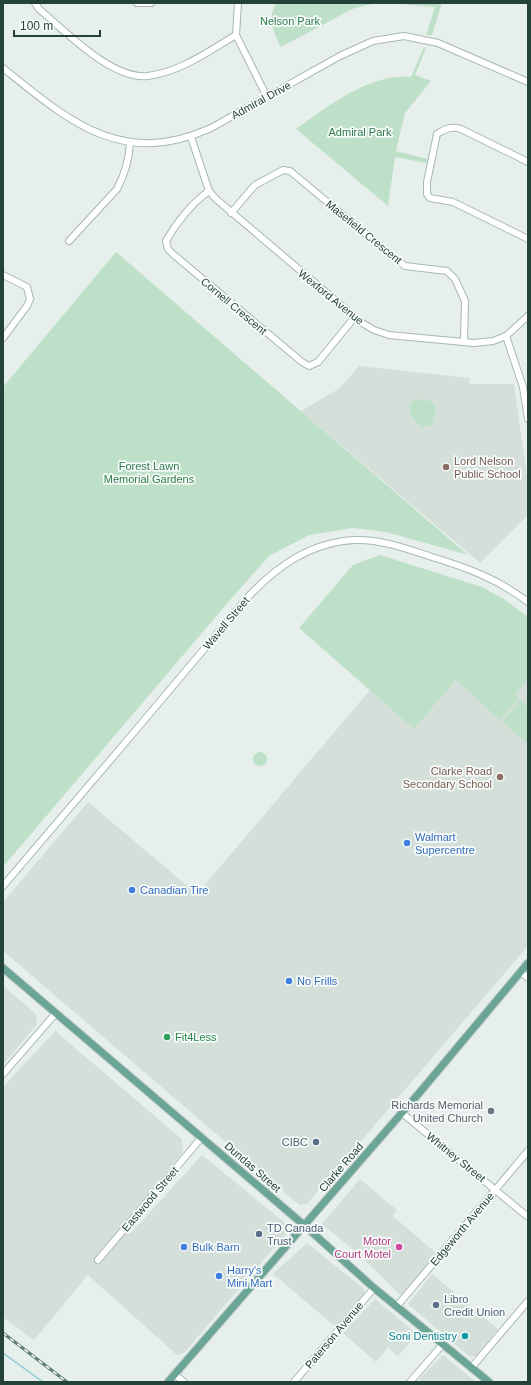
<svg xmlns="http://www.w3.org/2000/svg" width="531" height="1385" viewBox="0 0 531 1385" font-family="Helvetica,sans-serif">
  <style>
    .built { fill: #d4dfda }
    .green { fill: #bfe0c8 }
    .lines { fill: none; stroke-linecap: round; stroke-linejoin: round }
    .stream { stroke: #8ec9d4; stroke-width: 1.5 }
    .minor-casing { stroke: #a8b8b2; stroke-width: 8 }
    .major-casing { stroke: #c2cac8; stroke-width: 9 }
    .minor { stroke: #fff; stroke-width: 6 }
    .major { stroke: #6aa596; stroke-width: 7 }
    .rail-casing { stroke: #5f7d75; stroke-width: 3 }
    .rail { stroke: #f7fbf9; stroke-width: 1.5; stroke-dasharray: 4.5; stroke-linecap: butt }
    .education-dot { fill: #8d6e63; stroke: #f7fbf9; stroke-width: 1.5 }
    .shop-dot { fill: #3f7fe0; stroke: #f7fbf9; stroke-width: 1.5 }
    .leisure-dot { fill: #2e9e5b; stroke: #f7fbf9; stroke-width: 1.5 }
    .worship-dot { fill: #6b7280; stroke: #f7fbf9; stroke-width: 1.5 }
    .service-dot { fill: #5c6f8a; stroke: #f7fbf9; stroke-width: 1.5 }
    .hotel-dot { fill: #d1479c; stroke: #f7fbf9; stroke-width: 1.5 }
    .culture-dot { fill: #0f9aa8; stroke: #f7fbf9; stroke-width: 1.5 }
    .labels { text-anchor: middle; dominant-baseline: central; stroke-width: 3.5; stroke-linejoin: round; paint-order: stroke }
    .park-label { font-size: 11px; fill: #2d7a4b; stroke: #f7fbf9 }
    .street-label { font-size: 11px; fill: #24423a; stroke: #f7fbf9 }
    .education-label { font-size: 11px; fill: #785e54; stroke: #f7fbf9; text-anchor: start }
    .shop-label { font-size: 11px; fill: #366cbe; stroke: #f7fbf9; text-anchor: start }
    .leisure-label { font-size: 11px; fill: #27864d; stroke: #f7fbf9; text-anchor: start }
    .worship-label { font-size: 11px; fill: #5b616d; stroke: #f7fbf9; text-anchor: end }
    .service-label { font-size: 11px; fill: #4e5e75; stroke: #f7fbf9; text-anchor: start }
    .hotel-label { font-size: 11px; fill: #b23c85; stroke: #f7fbf9; text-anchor: end }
    .culture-label { font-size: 11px; fill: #0d838f; stroke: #f7fbf9; text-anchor: end }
  </style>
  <rect width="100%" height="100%" fill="#e6efeb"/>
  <!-- built -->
  <g class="built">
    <path d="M359,366L470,378L469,384H514L528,484V515L480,563L301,411L340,388Z"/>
    <path d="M528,679V946L307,1204L299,1205L3,951V902L88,802L197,894L370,690L414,729L456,680L515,694Z"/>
    <path d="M3,986L36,1014L37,1024L3,1065Z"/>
    <path d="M55,1031L182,1139L183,1152L121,1227L130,1234L202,1155L284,1222L286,1234L184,1353L177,1355L88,1275L34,1340L3,1317V1087Z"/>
    <path d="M360,1179L397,1210L393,1216L437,1254L402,1296L357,1253L322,1224Z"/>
    <path d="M307,1243L364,1289V1296L337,1328L273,1274Z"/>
    <path d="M432,1274L498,1329L476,1356H469L408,1304Z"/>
    <path d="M375,1299L417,1334L398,1356L388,1347L376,1362L343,1333Z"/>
    <path d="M443,1355L476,1382H423L419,1379Z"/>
  </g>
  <!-- green -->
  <g class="green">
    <path d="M277,3H376L352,9L281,47C274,34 266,17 277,3Z"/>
    <path d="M391,3H442L432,35H426L435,7Z"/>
    <path d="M424,47L426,48L415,75L431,81L405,113L396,151L427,159V163L395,157L388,206L296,129C328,106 370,73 411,77Z"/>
    <path d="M116,252L468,555L386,532L353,528L309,535L269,556L230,600L3,867V387Z"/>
    <path d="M415,399L431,401L436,408L432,425L421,427C413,420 410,416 409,405Z"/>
    <path d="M380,555L482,587L504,599L528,617V679L515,694L518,700L500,720L456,680L414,729L299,628L353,565Z"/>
    <path d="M520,700L528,706V744L502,722Z"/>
    <circle cx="260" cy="759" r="7"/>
  </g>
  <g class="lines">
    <!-- stream -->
    <path class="stream" d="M3,1353L43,1382"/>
    <defs>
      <g id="minor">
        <path d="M35,3L39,9C65,31 112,80 148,76C161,74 174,70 186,64C203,56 219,45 236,35"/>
        <path d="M137,3H151"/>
        <path d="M238,3L236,35L267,97"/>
        <path d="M3,68C70,122 122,168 211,128L340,56L373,41L404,36L438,43L528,82"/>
        <path d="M191,137L209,191L216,199L348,311L354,318L374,330L389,335L474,343L493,341L506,336L528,316"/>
        <path d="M528,162L461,129C451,126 445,129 437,134L427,182V194L430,198L453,202L528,239"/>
        <path d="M209,191C192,203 176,223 166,241L168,249L174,255L302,362L309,366L318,362L354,318"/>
        <path d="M231,213L255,185L283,170L290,171L397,260L405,266L447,271L455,279L465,301L464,342"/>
        <path d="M69,241L117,189C125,174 129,160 130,143"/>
        <path d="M3,275L27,287L30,299L27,306L3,338"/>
        <path d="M506,336L523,387L528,419"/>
        <path d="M3,886L119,750L248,597C277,566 311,542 355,540C381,539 408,549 432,557C468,568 498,579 528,602"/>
        <path d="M521,972L528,978"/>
        <path d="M3,1074L56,1013"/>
        <path d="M402,1113L528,1217"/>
        <path d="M98,1260L202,1137"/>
        <path d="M397,1306L528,1151"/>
        <path d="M472,1367L528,1301"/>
        <path d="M174,1374L184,1382"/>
        <path d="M294,1382L374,1288"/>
        <path d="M410,1382L443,1344"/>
      </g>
      <g id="major">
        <path d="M3,968L305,1226L374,1288L489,1382"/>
        <path d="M168,1382L420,1092L528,963"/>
      </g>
    </defs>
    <!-- minor casing -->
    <use href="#minor" class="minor-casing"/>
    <!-- major casing -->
    <use href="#major" class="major-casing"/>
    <!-- minor -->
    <use href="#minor" class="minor"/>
    <!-- major -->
    <use href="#major" class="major"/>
    <defs>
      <path id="rail" d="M3,1333L67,1382"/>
    </defs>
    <!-- rail casing -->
    <use href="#rail" class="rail-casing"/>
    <!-- rail -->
    <use href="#rail" class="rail"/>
  </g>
  <!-- markers -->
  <g class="education-dot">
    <circle cx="446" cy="467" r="4"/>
    <circle cx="500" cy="777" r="4"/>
  </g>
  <g class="shop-dot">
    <circle cx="407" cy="843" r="4"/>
    <circle cx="132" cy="890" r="4"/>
    <circle cx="289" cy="981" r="4"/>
    <circle cx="184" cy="1247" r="4"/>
    <circle cx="219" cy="1276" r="4"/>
  </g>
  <circle class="leisure-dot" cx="167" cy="1037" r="4"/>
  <circle class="worship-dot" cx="491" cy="1111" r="4"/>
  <g class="service-dot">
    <circle cx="316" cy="1142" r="4"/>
    <circle cx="259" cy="1234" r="4"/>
    <circle cx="436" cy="1305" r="4"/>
  </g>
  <circle class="hotel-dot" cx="399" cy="1247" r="4"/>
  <circle class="culture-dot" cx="465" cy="1336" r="4"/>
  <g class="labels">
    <!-- park labels -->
    <g class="park-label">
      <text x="290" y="21">Nelson Park</text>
      <text x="360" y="132">Admiral Park</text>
      <text x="149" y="466">Forest Lawn<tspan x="149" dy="13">Memorial Gardens</tspan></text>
    </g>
    <!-- street labels -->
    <g class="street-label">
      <text transform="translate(261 100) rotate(-29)">Admiral Drive</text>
      <text transform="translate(364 232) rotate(39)">Masefield Crescent</text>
      <text transform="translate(331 297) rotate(39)">Wexford Avenue</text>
      <text transform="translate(234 306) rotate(40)">Cornell Crescent</text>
      <text transform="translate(226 623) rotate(-50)">Wavell Street</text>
      <text transform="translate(456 1157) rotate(39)">Whitney Street</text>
      <text transform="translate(253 1167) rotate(41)">Dundas Street</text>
      <text transform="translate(341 1167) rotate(-49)">Clarke Road</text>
      <text transform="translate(150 1199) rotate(-50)">Eastwood Street</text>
      <text transform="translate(462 1229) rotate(-50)">Edgeworth Avenue</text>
      <text transform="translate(334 1335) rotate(-50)">Paterson Avenue</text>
    </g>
    <!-- education labels -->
    <g class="education-label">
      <text x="454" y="461">Lord Nelson<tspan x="454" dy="13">Public School</tspan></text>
      <text x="492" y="771" text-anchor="end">Clarke Road<tspan x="492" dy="13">Secondary School</tspan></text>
    </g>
    <!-- shop labels -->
    <g class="shop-label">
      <text x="415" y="837">Walmart<tspan x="415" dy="13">Supercentre</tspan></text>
      <text x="140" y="890">Canadian Tire</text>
      <text x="297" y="981">No Frills</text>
      <text x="192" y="1247">Bulk Barn</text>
      <text x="227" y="1270">Harry's<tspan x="227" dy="13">Mini Mart</tspan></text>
    </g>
    <!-- leisure labels -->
    <g class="leisure-label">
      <text x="175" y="1037">Fit4Less</text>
    </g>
    <!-- worship labels -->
    <g class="worship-label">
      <text x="483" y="1105">Richards Memorial<tspan x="483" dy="13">United Church</tspan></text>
    </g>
    <!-- service labels -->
    <g class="service-label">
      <text x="308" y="1142" text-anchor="end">CIBC</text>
      <text x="267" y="1228">TD Canada<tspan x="267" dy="13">Trust</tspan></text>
      <text x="444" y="1299">Libro<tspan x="444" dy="13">Credit Union</tspan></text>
    </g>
    <!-- hotel labels -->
    <g class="hotel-label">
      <text x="391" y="1241">Motor<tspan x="391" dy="13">Court Motel</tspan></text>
    </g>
    <!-- culture labels -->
    <g class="culture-label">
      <text x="457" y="1336">Soni Dentistry</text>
    </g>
  </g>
  <!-- border -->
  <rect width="531" height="1385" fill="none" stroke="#24423a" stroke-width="8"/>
  <!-- scale -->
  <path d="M14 30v6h86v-6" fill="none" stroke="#24423a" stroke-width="2"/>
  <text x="20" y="30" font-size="12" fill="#24423a" stroke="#f7fbf9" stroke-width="3" paint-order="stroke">100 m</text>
</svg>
